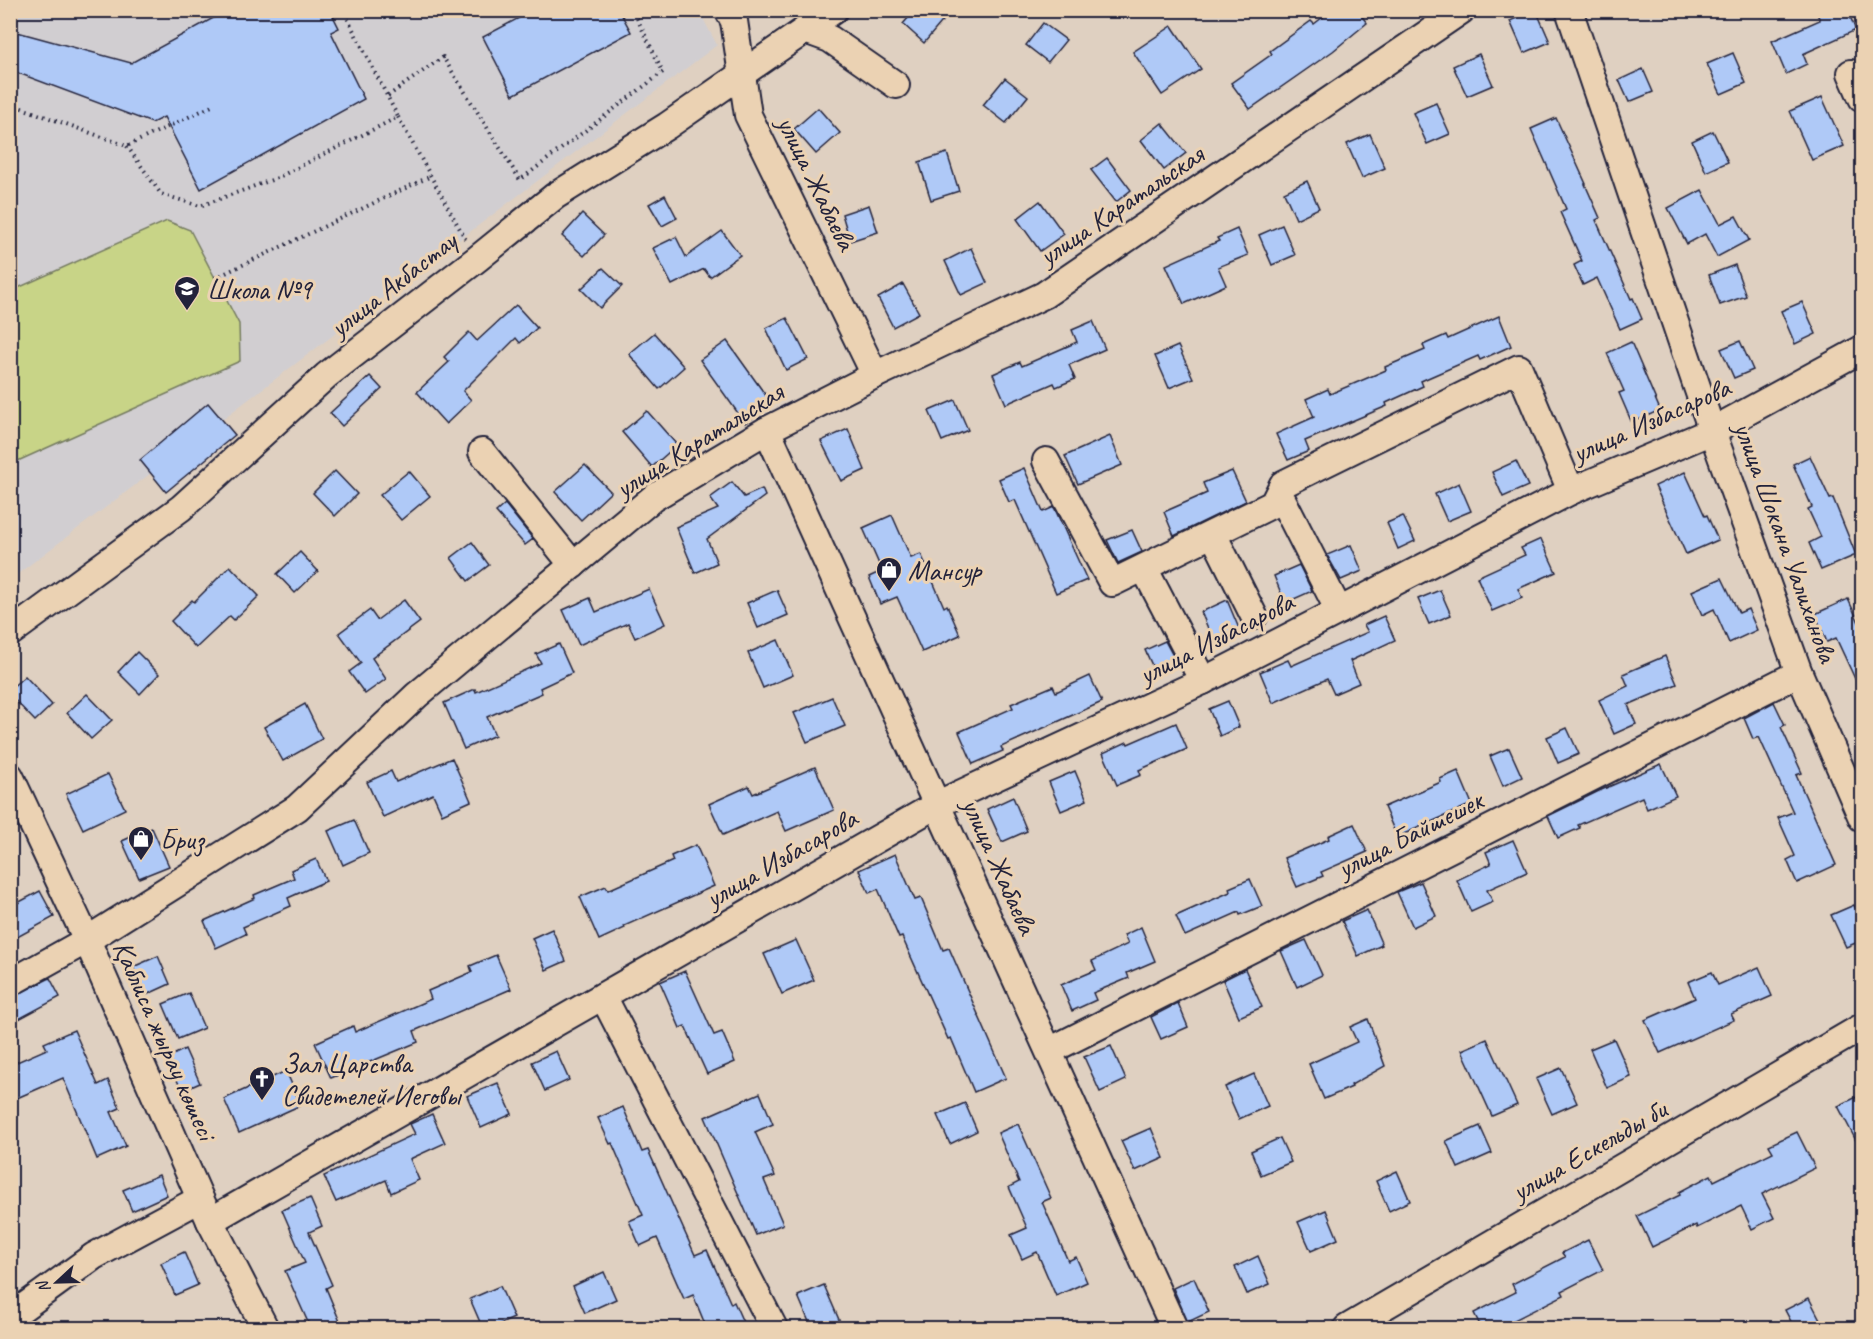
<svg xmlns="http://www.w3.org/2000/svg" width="1873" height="1339" viewBox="0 0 1873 1339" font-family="Caveat,sans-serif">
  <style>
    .built { fill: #d1ced1 }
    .green { fill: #c8d487; stroke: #757b61; stroke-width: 1.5 }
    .building { fill: #afc9f7; stroke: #22223b; stroke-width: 1.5 }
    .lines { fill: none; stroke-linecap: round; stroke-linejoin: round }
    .minor-casing { stroke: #22223b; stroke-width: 30 }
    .path { stroke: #22223b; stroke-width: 4; stroke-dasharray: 1.5 4.5; stroke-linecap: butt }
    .minor { stroke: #ebd2b3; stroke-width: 26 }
    .labels { text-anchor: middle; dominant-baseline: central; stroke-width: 6; stroke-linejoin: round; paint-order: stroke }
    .street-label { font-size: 28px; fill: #22223b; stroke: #ebd2b3 }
    .poi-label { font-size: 28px; fill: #22223b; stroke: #ebd2b3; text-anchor: start }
  </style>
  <rect width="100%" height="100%" fill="#dfd0c1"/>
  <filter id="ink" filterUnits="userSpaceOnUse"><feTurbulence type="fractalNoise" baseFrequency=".0167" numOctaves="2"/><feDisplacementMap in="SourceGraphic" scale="12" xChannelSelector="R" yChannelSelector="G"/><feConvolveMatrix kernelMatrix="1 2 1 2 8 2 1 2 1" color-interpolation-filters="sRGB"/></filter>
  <g filter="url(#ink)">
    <!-- built -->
    <path class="built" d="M11,11H699L717,45L11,579Z"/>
    <!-- green -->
    <path class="green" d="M167,221L190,230L239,324L240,361L11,464V291Z"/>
    <!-- building -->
    <g class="building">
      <path d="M228,10H330L339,28L331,32L364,99L201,189L164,117L152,123L10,70V30L131,63Z"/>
      <path d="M518,10H619L631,32L513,95L483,37L521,17Z"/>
      <path d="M915,10H952L924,43L903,24Z"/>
      <path d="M1332,10H1357L1367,23L1333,51L1250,109L1231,83L1272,54L1270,51L1311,21L1314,24Z"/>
      <path d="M1534,10H1536L1550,42L1524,53L1510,21Z"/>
      <path d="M1815,10H1847L1856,30L1803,54L1807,64L1786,74L1772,41L1820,20Z"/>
      <path d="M1043,23L1066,40L1048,62L1026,45Z"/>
      <path d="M1172,26L1201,69L1162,95L1133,52Z"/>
      <path d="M1733,53L1746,83L1721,94L1707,64Z"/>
      <path d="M1479,54L1493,85L1467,96L1453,66Z"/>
      <path d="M1643,69L1653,92L1629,102L1619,80Z"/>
      <path d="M1005,78L1028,96L1006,123L983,105Z"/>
      <path d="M1822,97L1844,146L1812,160L1790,111Z"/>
      <path d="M1436,103L1450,134L1427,144L1413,113Z"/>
      <path d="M818,108L840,133L816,154L794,129Z"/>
      <path d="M1556,118L1586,184H1585L1600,218L1596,220L1631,299L1633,298L1642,319L1620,329L1597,278L1583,285L1574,265L1582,261L1560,212L1566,209L1531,129Z"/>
      <path d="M1162,123L1186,153L1164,170L1141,140Z"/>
      <path d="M1713,131L1728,162L1706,172L1692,141Z"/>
      <path d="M1370,134L1385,168L1362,178L1347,144Z"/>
      <path d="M947,153L959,191L931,200L919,162Z"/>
      <path d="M1107,158L1131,190L1116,202L1091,170Z"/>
      <path d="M1307,181L1319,208L1296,219L1284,192Z"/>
      <path d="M1702,190L1720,224L1736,216L1749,240L1717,257L1705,234L1687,244L1668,208Z"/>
      <path d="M665,195L677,218L662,226L649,204Z"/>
      <path d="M1040,201L1064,234L1040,251L1017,219Z"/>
      <path d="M869,205L878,232L850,241L842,214Z"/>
      <path d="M582,214L604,235L584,256L562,236Z"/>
      <path d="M1282,225L1295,255L1272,265L1259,235Z"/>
      <path d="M1237,229L1248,255L1218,267L1226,285L1184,304L1166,265L1219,241L1217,238Z"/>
      <path d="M722,231L740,255L710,277L704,269L672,285L653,248L676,237L686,257Z"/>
      <path d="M971,248L987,283L961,295L945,261Z"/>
      <path d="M1735,265L1746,296L1720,305L1709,275Z"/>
      <path d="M603,268L622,286L600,308L581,289Z"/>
      <path d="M903,284L919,313L893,327L878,298Z"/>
      <path d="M1802,302L1816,334L1795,344L1781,311Z"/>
      <path d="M516,305L537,328L520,343L516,338L463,391L471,400L446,424L417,392L449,362L444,357L469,332L477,341Z"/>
      <path d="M1499,316L1511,346L1480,360L1478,356L1421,381L1423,386L1386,403L1387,406L1305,441L1309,451L1288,460L1276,434L1314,417L1306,399L1328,389L1330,394L1386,370L1385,367L1425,350L1423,345L1446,335L1448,339Z"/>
      <path d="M787,318L808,359L786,370L766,328Z"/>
      <path d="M1093,321L1105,349L1069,365L1075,379L1056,387L1054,383L1006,404L993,374L1020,362L1022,366L1077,342L1072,330Z"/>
      <path d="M654,333L684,367L659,389L629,354Z"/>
      <path d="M727,341L772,404L745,423L700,360Z"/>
      <path d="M1740,341L1753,370L1734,378L1721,349Z"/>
      <path d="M1631,342L1660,410L1632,423L1619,393L1624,391L1607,353Z"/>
      <path d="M1178,346L1193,378L1169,388L1155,356Z"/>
      <path d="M370,376L382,389L342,426L330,413Z"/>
      <path d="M955,400L968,430L942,441L929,411Z"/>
      <path d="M208,403L235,435L166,492L140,460Z"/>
      <path d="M647,411L677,445L652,467L622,432Z"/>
      <path d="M848,429L865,470L841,481L821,441Z"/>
      <path d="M1110,436L1122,465L1078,484L1065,456Z"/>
      <path d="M1810,456L1830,499L1833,498L1856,555L1821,570L1809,543L1821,537L1808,509L1812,507L1793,464Z"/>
      <path d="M1516,461L1528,486L1503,497L1492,472Z"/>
      <path d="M585,465L611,492L581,520L555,492Z"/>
      <path d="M1024,468L1043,512L1054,507L1087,580L1056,593L1015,500L1009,502L999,479Z"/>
      <path d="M335,471L357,494L335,516L313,493Z"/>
      <path d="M409,471L430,496L401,520L380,495Z"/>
      <path d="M1232,471L1246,501L1174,536L1164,512L1207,493L1203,483Z"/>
      <path d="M1685,472L1705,516L1707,515L1718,540L1686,554L1655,486Z"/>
      <path d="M732,482L744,497L762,489L765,496L707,539L717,563L695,573L676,527L718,509L710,498Z"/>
      <path d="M1459,483L1471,511L1447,521L1435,494Z"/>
      <path d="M505,504L533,539L525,545L496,512Z"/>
      <path d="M892,515L911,558L921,554L944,607L947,605L960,635L922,652L897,597L880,604L869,577L882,571L863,528Z"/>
      <path d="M1403,516L1415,541L1398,549L1387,523Z"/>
      <path d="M1132,530L1142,552L1118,563L1107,540Z"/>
      <path d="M1541,539L1556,572L1518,589L1522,598L1492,611L1477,577L1525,555L1521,548Z"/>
      <path d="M472,542L489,565L468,581L451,558Z"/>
      <path d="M1351,545L1362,571L1341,580L1327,555Z"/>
      <path d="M300,552L318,571L295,593L277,574Z"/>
      <path d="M1299,565L1312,591L1285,603L1274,576Z"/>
      <path d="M230,566L259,596L234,620L230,616L196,648L171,621L192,600L194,602Z"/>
      <path d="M1722,578L1739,613L1748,609L1757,630L1729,643L1714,609L1702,615L1692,591Z"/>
      <path d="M649,589L665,624L635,638L628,623L579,645L563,610L590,598L596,612Z"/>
      <path d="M777,590L788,615L758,628L747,603Z"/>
      <path d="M1440,590L1451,615L1429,624L1418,599Z"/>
      <path d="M1848,599L1863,631V696L1836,638L1827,642L1815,614Z"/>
      <path d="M404,600L420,622L372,658L386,679L365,694L349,672L361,663L339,633L370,610L377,620Z"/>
      <path d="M1227,600L1240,631L1214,642L1201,612Z"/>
      <path d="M1384,616L1395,640L1350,661L1359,683L1334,694L1327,679L1273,703L1260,672L1288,660L1291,666L1368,632L1364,625Z"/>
      <path d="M778,640L793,675L763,688L748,653Z"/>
      <path d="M1165,641L1178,665L1156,674L1145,650Z"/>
      <path d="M559,644L572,673L540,688L542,693L487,717L495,735L464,749L444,703L475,689L476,692L541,663L536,654Z"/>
      <path d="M137,652L159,674L140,694L118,672Z"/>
      <path d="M1665,656L1677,684L1628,705L1636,724L1614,734L1599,700L1628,686L1623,674Z"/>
      <path d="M25,676L52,705L35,721L10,695V689Z"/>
      <path d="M1090,676L1102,702L1001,747L1003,751L973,764L959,732L1013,708L1011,704L1053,686L1056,692Z"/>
      <path d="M87,694L112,720L91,739L67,713Z"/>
      <path d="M832,697L845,726L807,742L794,713Z"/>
      <path d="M1228,701L1239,727L1220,736L1209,709Z"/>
      <path d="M1774,702L1785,725L1781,727L1802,773L1796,775L1836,865L1797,883L1787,860L1795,856L1778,818L1793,812L1759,737L1753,739L1744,718Z"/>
      <path d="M305,704L322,739L283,761L264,727Z"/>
      <path d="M1176,723L1187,749L1139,770L1141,775L1117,785L1103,753L1127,742L1128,744Z"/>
      <path d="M1567,728L1579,754L1558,763L1547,737Z"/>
      <path d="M1509,748L1522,777L1503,786L1490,756Z"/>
      <path d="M452,758L471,801L442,814L433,794L383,817L367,782L391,771L396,782Z"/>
      <path d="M1661,764L1676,796L1647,809L1642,797L1578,825L1580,828L1558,838L1548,816L1599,791Z"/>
      <path d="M815,767L834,810L786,831L777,811L723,835L709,804L749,786L753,794Z"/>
      <path d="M1075,771L1087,800L1061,811L1049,782Z"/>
      <path d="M1458,771L1472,804L1397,837L1384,807L1441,782L1440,779Z"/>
      <path d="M108,774L125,809L83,829L66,794Z"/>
      <path d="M1013,797L1027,831L1002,842L987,809Z"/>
      <path d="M354,820L369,853L343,865L328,831Z"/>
      <path d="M1354,824L1367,852L1321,872L1323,876L1297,887L1284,858L1329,839L1328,836Z"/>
      <path d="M152,828L169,866L139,878L122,841Z"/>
      <path d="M1513,840L1527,872L1487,890L1493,902L1471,912L1457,880L1491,864L1486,852Z"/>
      <path d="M696,845L714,886L624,926L625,928L599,940L580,897L606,886L608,890L673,861L671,856Z"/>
      <path d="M895,854L915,900L921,898L943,950L949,948L1006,1078L974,1092L951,1038L948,1039L902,937L899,938L878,889L869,893L859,870Z"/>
      <path d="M316,859L326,881L288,898L291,906L243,927L246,934L216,948L204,921L255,898L254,895L294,878L291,870Z"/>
      <path d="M1250,879L1262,906L1240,915L1239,912L1185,936L1176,916L1230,892L1229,888Z"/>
      <path d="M1421,882L1436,916L1413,927L1397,892Z"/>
      <path d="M40,891L54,917L10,941V907Z"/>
      <path d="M1854,905L1863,923V940L1846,947L1831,915Z"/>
      <path d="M1367,910L1382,945L1358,956L1342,921Z"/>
      <path d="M1141,927L1155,961L1127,973L1129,978L1093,993L1096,1000L1072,1011L1061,985L1096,970L1092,961L1128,944L1124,935Z"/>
      <path d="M552,929L566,961L546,970L532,938Z"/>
      <path d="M796,940L814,980L782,994L764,954Z"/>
      <path d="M1306,940L1322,975L1297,987L1281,951Z"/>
      <path d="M496,955L511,989L414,1031L418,1042L331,1078L315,1043L353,1026L355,1032L431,999L428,991L472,972L470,966Z"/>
      <path d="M158,956L170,984L146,995L133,967Z"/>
      <path d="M1759,967L1772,996L1731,1014L1734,1020L1660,1053L1645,1020L1695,998L1688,982L1712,972L1718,985Z"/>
      <path d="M1245,969L1262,1007L1239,1017L1223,980Z"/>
      <path d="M685,971L714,1035L722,1032L735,1062L707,1074L685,1026L680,1028L660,982Z"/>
      <path d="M50,978L60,997L17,1020L10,1007V998Z"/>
      <path d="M189,993L204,1028L178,1039L163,1004Z"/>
      <path d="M1178,1003L1188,1027L1161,1039L1151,1017Z"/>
      <path d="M1368,1019L1385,1066L1351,1085L1352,1087L1324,1099L1309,1064L1357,1042L1350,1027Z"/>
      <path d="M74,1030L98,1085L108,1080L120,1108L111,1112L126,1146L97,1159L63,1078L10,1101V1065L47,1049L44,1043Z"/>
      <path d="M1487,1039L1517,1105L1492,1116L1462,1050Z"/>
      <path d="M1614,1039L1631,1077L1607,1088L1590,1049Z"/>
      <path d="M1111,1046L1126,1080L1100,1092L1084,1057Z"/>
      <path d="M185,1049L200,1083L182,1091L167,1058Z"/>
      <path d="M556,1051L569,1080L545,1091L532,1062Z"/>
      <path d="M1561,1068L1577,1103L1552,1114L1536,1079Z"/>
      <path d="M286,1071L301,1105L239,1133L224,1099Z"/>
      <path d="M1254,1074L1268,1106L1239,1119L1225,1087Z"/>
      <path d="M498,1083L512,1114L481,1128L467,1096Z"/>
      <path d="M760,1093L773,1124L755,1132L775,1176L764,1180L783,1224L756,1235L705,1117Z"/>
      <path d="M1863,1094V1154L1838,1106Z"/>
      <path d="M965,1103L977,1131L950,1144L937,1115Z"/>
      <path d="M623,1107L642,1152L648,1150L695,1255L707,1250L731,1304L734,1302L746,1329H707L693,1295L684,1299L657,1238L640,1246L629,1221L643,1215L612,1143L610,1144L598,1118Z"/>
      <path d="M432,1114L445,1143L410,1159L419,1180L391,1193L386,1180L336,1202L324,1176L415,1134L410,1124Z"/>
      <path d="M1018,1124L1051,1198L1042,1202L1068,1261L1076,1257L1087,1282L1056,1296L1037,1252L1022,1259L1011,1235L1027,1228L1009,1187L1019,1182L998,1133Z"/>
      <path d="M1480,1126L1492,1153L1458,1168L1446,1141Z"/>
      <path d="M1151,1128L1164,1158L1135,1171L1121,1141Z"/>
      <path d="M1797,1132L1815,1168L1762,1194L1774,1218L1752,1229L1741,1206L1697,1228L1696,1225L1652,1247L1637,1216L1680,1195L1679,1192L1711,1175L1714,1181L1773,1152L1769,1145Z"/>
      <path d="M1280,1138L1291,1162L1261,1175L1251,1151Z"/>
      <path d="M1397,1171L1410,1201L1389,1211L1376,1181Z"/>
      <path d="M159,1175L167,1195L132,1211L123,1190Z"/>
      <path d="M310,1198L322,1226L309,1232L332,1285L326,1288L343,1329H311L285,1271L305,1263L282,1210Z"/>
      <path d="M1326,1210L1338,1239L1311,1251L1298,1222Z"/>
      <path d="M1588,1240L1603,1270L1562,1291L1564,1295L1510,1322L1513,1329H1482L1474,1313L1516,1292L1512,1284L1565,1257L1562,1253Z"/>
      <path d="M184,1252L198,1285L175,1295L161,1263Z"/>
      <path d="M1258,1256L1270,1284L1247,1294L1235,1267Z"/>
      <path d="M604,1272L616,1299L585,1313L573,1286Z"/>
      <path d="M1194,1278L1209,1312L1188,1322L1173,1288Z"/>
      <path d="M824,1285L843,1329H812L798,1296Z"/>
      <path d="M500,1286L514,1318L489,1329H483L470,1299Z"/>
      <path d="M1809,1298L1825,1329H1795L1785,1310Z"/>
    </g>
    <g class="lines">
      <defs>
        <g id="minor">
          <path d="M728,10L734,21L748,115L875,375"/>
          <path d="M1569,10L1712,431L1799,673L1862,818"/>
          <path d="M805,30L830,39L896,85"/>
          <path d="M1851,73L1862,98"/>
          <path d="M767,430L1174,1328"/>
          <path d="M482,452L573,565"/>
          <path d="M1046,461L1112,583L1273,504L1283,484L1519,368L1571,491"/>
          <path d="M1279,493L1339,611"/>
          <path d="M1213,534L1254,616"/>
          <path d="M1144,568L1203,681"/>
          <path d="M10,633L181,508L327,375L477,259L555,196L667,126L834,10"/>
          <path d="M10,776L87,940L210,1221L265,1328"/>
          <path d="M10,983L87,940L297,808L417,695L653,498L767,430L875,375L1044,295L1462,10"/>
          <path d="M603,996L774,1328"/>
          <path d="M1049,1051L1799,673"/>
          <path d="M210,1221L938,804L1203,681L1571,491L1712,431L1862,349"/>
          <path d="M10,1317L94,1256L200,1199"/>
          <path d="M1347,1328L1862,1027"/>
        </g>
      </defs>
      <!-- minor casing -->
      <use href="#minor" class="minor-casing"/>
      <!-- path -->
      <g class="path">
        <path d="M345,14L352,10"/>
        <path d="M388,96L443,57L520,180L663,72L633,10"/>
        <path d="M10,108L16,106L127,146L214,105"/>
        <path d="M398,117L466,240"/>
        <path d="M127,146L161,194L200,206L277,178L398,117L343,10"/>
        <path d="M215,278L431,176"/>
      </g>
      <!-- minor -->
      <use href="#minor" class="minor"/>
    </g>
  </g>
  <!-- icons -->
  <defs>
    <symbol id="school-pin" viewBox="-11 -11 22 30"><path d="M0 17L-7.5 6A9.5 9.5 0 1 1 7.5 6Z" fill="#22223b" stroke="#ebd2b3"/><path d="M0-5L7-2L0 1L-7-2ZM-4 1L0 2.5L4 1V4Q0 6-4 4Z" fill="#fff"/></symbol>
    <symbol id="shop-pin" viewBox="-11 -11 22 30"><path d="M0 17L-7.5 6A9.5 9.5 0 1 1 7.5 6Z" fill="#22223b" stroke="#ebd2b3"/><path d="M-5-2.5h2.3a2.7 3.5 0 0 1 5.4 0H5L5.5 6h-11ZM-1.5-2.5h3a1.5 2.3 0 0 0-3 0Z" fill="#fff"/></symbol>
    <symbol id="church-pin" viewBox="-11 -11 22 30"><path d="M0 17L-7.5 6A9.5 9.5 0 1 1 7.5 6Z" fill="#22223b" stroke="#ebd2b3"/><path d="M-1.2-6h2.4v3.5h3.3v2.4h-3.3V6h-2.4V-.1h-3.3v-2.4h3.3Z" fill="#fff"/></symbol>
  </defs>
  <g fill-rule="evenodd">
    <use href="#school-pin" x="172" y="274" width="30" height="40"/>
    <use href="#shop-pin" x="874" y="555" width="30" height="40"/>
    <use href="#shop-pin" x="126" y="824" width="30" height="40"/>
    <use href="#church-pin" x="247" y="1064" width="30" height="40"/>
  </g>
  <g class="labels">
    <!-- street labels -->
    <g class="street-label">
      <text transform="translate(817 183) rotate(64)">улица Жабаева</text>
      <text transform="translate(1121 205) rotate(-34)">улица Каратальская</text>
      <text transform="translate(393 284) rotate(-38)">улица Акбастау</text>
      <text transform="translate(1651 420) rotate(-24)">улица Избасарова</text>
      <text transform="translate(699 440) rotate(-32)">улица Каратальская</text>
      <text transform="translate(1786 542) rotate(70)">улица Шокана Уалиханова</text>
      <text transform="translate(1216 638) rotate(-27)">улица Избасарова</text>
      <text transform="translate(1410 834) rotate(-27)">улица Байшешек</text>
      <text transform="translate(781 858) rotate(-30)">улица Избасарова</text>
      <text transform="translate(1000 866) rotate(66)">улица Жабаева</text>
      <text transform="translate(165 1040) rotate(66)">Қаблиса жырау көшесі</text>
      <text transform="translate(1589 1150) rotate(-30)">улица Ескельды би</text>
    </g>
    <!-- poi labels -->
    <g class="poi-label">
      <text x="207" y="289">Школа №9</text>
      <text x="908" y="570">Мансур</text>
      <text x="160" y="839">Бриз</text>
      <text x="282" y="1063">Зал Царства<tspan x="282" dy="32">Свидетелей Иеговы</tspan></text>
    </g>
  </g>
  <!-- margin -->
  <rect width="1873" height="1339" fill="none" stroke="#ebd2b3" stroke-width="36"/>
  <rect x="18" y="18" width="1837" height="1303" fill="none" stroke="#22223b" stroke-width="2" filter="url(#ink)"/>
  <!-- north arrow -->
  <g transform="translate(57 1282) rotate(248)" stroke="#ebd2b3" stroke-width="4.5" paint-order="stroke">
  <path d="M0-4.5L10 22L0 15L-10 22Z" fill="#22223b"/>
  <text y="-9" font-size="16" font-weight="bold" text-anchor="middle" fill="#22223b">N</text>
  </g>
</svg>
